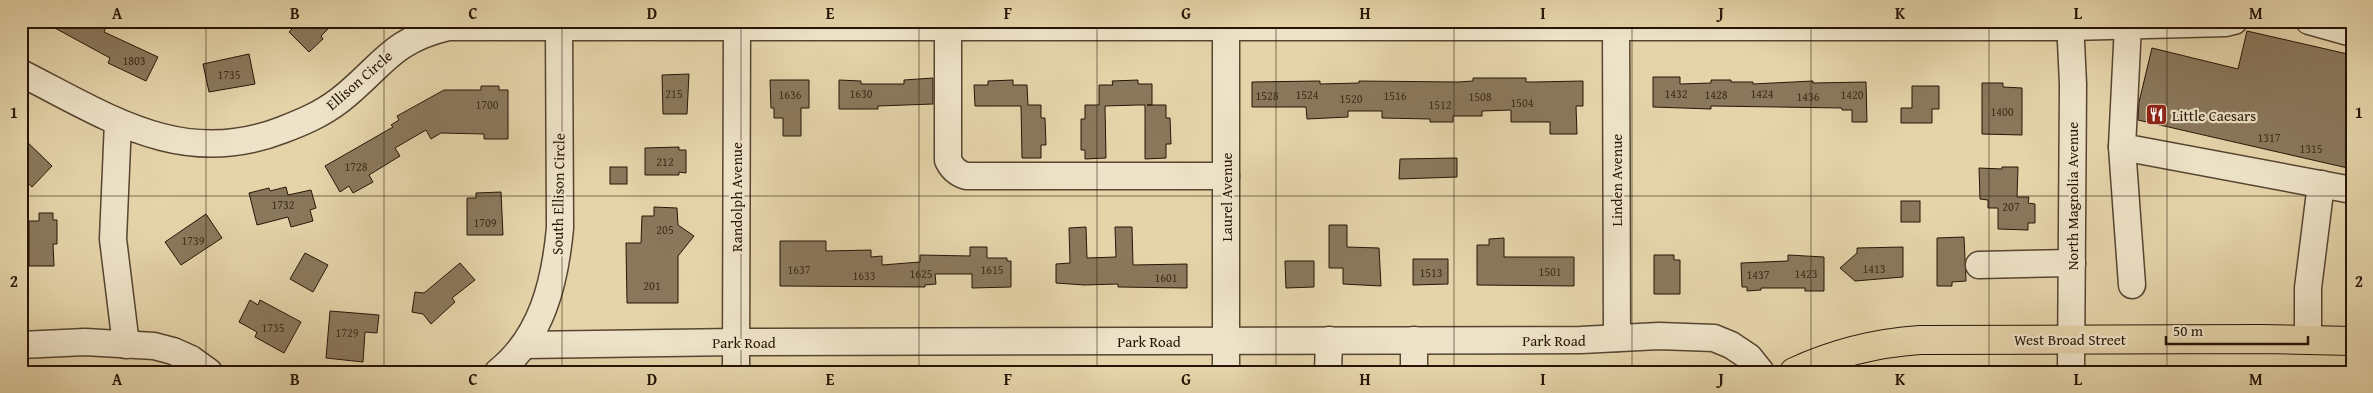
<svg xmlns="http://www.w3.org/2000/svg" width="2373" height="393" viewBox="0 0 2373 393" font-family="'Gentium Book Plus',serif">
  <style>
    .building { fill: #8a785c; stroke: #271507 }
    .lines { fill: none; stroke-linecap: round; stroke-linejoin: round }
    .minor-casing { stroke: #564530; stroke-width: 29 }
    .major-casing { stroke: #271507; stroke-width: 30 }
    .minor { stroke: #eee3c8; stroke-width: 26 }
    .major { stroke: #e5d4aa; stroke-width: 28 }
    .grid { fill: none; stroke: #271507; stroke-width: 1; stroke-opacity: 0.55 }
    .labels { text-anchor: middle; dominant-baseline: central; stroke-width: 4.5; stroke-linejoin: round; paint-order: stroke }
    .number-label { font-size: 12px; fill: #402e1c }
    .street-label { font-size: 15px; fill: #271507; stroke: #eee3c8 }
    .poi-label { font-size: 15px; fill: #271507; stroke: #eee3c8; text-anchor: start }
    .neatline { fill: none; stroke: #271507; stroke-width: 2 }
    .grid-label { font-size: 16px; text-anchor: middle; font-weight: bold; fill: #271507 }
  </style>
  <rect width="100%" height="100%" fill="#e5d4aa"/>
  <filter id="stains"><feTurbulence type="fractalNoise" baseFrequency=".004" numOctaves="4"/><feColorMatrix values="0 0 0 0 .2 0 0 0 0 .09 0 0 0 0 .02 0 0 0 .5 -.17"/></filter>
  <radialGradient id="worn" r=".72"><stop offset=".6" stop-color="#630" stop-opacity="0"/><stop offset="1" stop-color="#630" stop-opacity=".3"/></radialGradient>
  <!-- building -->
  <g class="building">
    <path d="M42,21H95L106,27L104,32L158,57L146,81L108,63L110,58Z"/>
    <path d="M300,21H336L321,36L323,39L309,52L289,32Z"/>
    <path d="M2247,31L2352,55V169L2138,120L2139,102L2152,48L2238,69Z"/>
    <path d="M249,54L255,84L209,92L203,64Z"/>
    <path d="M689,74L687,114H663L662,75Z"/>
    <path d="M1653,77H1680V84L1711,83V80H1731V82H1753V84L1813,81V83L1866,82L1867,122H1852V110H1842V108L1711,106V109L1653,107Z"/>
    <path d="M933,78V104L878,106V109H839V80L861,81V84H904V80Z"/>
    <path d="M1473,78H1526V82H1534L1583,81V106H1576L1577,134H1550V122H1511V110L1482,111V116H1453V122H1430V119L1382,118V111H1348V117L1307,119L1306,107H1252V82L1320,81V84L1359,83V81L1458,82L1473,81Z"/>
    <path d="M770,80H809V108H801V136H783V118H774V108H771Z"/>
    <path d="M1013,80V85H1027L1028,105H1041V118H1045L1046,145H1041V158H1022L1021,106H975L974,85H988V81Z"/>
    <path d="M1138,80V84H1152V105H1147H1166V118H1170L1171,144H1166V158L1145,159V105H1138L1105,106L1106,158L1085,159V150H1081V119H1085V105H1099V85H1113L1112,81Z"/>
    <path d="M1982,83H2003V87L2022,88V135L1982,134Z"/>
    <path d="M481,86H499V90H508V139H484V134L441,133L431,139L426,130L395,148L400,156L369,175L373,182L353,193L349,186L340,192L325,166L393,127L391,125L399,120L397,116L444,90H481Z"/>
    <path d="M1912,86H1939V109H1932V123H1901V108H1912Z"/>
    <path d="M21,136L52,166L32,187L21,177Z"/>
    <path d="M679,147V150H686V173L679,172V175H645V148Z"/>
    <path d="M1457,158V177L1399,179L1400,159Z"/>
    <rect x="610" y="167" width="17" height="17"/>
    <path d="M2002,167H2018L2017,197H2029L2028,203L2035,204V223H2028V230L1998,229V208H1988V200L1980,199L1979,168L2002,169Z"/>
    <path d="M286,187L288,195L311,190L316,208L310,210L313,221L291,227L288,217L257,225L249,193L269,188L270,191Z"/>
    <path d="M501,192L503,235H467V198H476V193Z"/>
    <rect x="1901" y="201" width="19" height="21"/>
    <path d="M654,207L677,208L678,225L694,236L678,256V303H627L626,243H641L642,216H654Z"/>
    <path d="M39,213H53V220H57V244H53L54,266H29V221H39Z"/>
    <path d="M206,214L222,238L181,265L165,242Z"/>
    <path d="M1329,225H1347V247L1379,248L1381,286L1343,284V268H1329Z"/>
    <path d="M1086,227L1087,258L1116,257L1115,227H1132L1133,265L1187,264V288L1118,287V284L1084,285L1056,283V264L1070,263L1069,228Z"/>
    <path d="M1964,237L1966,281L1952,282V286H1937V238Z"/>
    <path d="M1504,238V257H1574V286L1477,285V245H1489V239Z"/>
    <path d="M780,241H826V251L871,250V257L882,256V265L920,262V255L970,256V247H987V258H1007V261H1011V287L972,288V274H935L936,284L925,285V287L780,286Z"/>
    <path d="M1903,247V277L1855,281L1840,268L1857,253V248Z"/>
    <path d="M305,253L328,265L313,292L290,279Z"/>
    <path d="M1654,255H1674V260H1680V294H1654Z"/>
    <path d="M1788,255L1824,257V291H1805V288H1761V290L1747,291V287H1742L1741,263L1788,261Z"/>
    <path d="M1413,259H1448V284L1413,285Z"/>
    <path d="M1285,261H1314V287L1286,288Z"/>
    <path d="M460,263L475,280L452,298L455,302L431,324L423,314L412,312L415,292L424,293Z"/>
    <path d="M250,300L258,305L260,300L301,322L284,353L255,337L257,332L239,322Z"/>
    <path d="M330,311L379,315L377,333L365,332L363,362L326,358Z"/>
  </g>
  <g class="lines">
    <defs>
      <g id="minor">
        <path d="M1616,21L1617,338"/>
        <path d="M2070,21L2073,84L2071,372"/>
        <path d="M2309,21L2352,33"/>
        <path d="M2128,25L2122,147L2352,190"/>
        <path d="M948,26V160C952,169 957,173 966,176H1226"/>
        <path d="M21,73C108,117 182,169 282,130C303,122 322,114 340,100C381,68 391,40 448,27H2070L2226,23L2234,21"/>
        <path d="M118,122L113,239L126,345"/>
        <path d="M2122,147L2132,285"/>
        <path d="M1979,265L2072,263"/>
        <path d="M2308,340V288L2321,184"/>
        <path d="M21,345L85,342L154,346L173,351L191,359L209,372"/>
        <path d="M525,345L736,342L1581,340L1659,336L1714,338L1731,345L1749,357L1761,372"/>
        <path d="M498,372C542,337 555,282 560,228L559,28"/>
        <path d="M736,372L737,21"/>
        <path d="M1226,372V21"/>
        <path d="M1328,372L1329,340"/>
        <path d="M1414,372V340"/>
      </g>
      <path id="major" d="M1794,372C1835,353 1875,343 1920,340L2262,339L2352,341"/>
    </defs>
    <!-- minor casing -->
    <use href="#minor" class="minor-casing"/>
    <!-- major casing -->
    <use href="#major" class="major-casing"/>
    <!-- minor -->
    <use href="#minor" class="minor"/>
    <!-- major -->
    <use href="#major" class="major"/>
  </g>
  <!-- grid -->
  <path class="grid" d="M206,21V372M384,21V372M562,21V372M741,21V372M919,21V372M1097,21V372M1276,21V372M1454,21V372M1632,21V372M1811,21V372M1989,21V372M2167,21V372M21,196H2352"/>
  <!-- icons -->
  <defs>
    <symbol id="restaurant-square" viewBox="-11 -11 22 22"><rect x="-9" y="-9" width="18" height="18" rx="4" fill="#8f2418" stroke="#eee3c8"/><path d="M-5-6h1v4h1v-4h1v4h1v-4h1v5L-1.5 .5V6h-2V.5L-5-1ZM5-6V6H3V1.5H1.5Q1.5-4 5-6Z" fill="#fff"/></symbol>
  </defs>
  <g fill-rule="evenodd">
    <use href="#restaurant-square" x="2144" y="102" width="25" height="25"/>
  </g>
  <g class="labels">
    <!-- number labels -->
    <g class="number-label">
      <text x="134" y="60">1803</text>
      <text x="229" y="74">1735</text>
      <text x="674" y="93">215</text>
      <text x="861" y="93">1630</text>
      <text x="1676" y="93">1432</text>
      <text x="1762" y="93">1424</text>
      <text x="790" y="94">1636</text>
      <text x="1307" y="94">1524</text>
      <text x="1716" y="94">1428</text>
      <text x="1852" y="94">1420</text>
      <text x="1267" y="95">1528</text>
      <text x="1395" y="95">1516</text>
      <text x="1480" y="96">1508</text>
      <text x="1808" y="96">1436</text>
      <text x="1351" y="98">1520</text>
      <text x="1522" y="102">1504</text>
      <text x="487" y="104">1700</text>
      <text x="1440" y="104">1512</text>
      <text x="2002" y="111">1400</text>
      <text x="2269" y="137">1317</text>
      <text x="2311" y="148">1315</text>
      <text x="665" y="161">212</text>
      <text x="356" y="166">1728</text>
      <text x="283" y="204">1732</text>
      <text x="2011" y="206">207</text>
      <text x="485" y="222">1709</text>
      <text x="665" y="229">205</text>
      <text x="193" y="240">1739</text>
      <text x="1874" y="268">1413</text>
      <text x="799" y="269">1637</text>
      <text x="992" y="269">1615</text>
      <text x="1550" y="271">1501</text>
      <text x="1431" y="272">1513</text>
      <text x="921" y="273">1625</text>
      <text x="1806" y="273">1423</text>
      <text x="1758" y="274">1437</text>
      <text x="864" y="275">1633</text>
      <text x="1166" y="277">1601</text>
      <text x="652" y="285">201</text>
      <text x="273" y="327">1735</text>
      <text x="347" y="332">1729</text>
    </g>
    <!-- street labels -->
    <g class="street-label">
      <text transform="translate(359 80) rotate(-41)">Ellison Circle</text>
      <text transform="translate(1616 180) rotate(-90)">Linden Avenue</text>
      <text transform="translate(558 194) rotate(-89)">South Ellison Circle</text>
      <text transform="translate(2072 196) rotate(-90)">North Magnolia Avenue</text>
      <text transform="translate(736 197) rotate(-90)">Randolph Avenue</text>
      <text transform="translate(1226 197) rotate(-90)">Laurel Avenue</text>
      <text x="2070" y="339">West Broad Street</text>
      <text x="1554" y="340">Park Road</text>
      <text x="1149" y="341">Park Road</text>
      <text x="744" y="342">Park Road</text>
    </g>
    <!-- poi labels -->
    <g class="poi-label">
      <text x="2172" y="115">Little Caesars</text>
    </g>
  </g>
  <!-- margin -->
  <rect width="2373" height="393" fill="none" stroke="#e5d4aa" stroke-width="55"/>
  <!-- scale -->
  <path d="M2166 336v8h142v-8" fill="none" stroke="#271507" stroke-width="2.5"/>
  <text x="2173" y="336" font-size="15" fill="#271507" stroke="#eee3c8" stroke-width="4" paint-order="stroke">50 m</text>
  <rect x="28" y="28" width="2318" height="338" class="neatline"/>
  <g class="grid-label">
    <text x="117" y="19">A</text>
    <text x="295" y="19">B</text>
    <text x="473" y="19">C</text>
    <text x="652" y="19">D</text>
    <text x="830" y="19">E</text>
    <text x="1008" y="19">F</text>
    <text x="1186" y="19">G</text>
    <text x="1365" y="19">H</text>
    <text x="1543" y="19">I</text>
    <text x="1721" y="19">J</text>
    <text x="1900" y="19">K</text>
    <text x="2078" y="19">L</text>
    <text x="2256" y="19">M</text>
    <text x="14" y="118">1</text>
    <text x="2359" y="118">1</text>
    <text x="14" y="287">2</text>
    <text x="2359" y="287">2</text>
    <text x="117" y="385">A</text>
    <text x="295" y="385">B</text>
    <text x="473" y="385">C</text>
    <text x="652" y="385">D</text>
    <text x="830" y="385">E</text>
    <text x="1008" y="385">F</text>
    <text x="1186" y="385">G</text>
    <text x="1365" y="385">H</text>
    <text x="1543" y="385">I</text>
    <text x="1721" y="385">J</text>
    <text x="1900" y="385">K</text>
    <text x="2078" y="385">L</text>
    <text x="2256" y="385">M</text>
  </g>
  <rect width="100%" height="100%" filter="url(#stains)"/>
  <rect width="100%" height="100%" fill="url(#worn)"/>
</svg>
